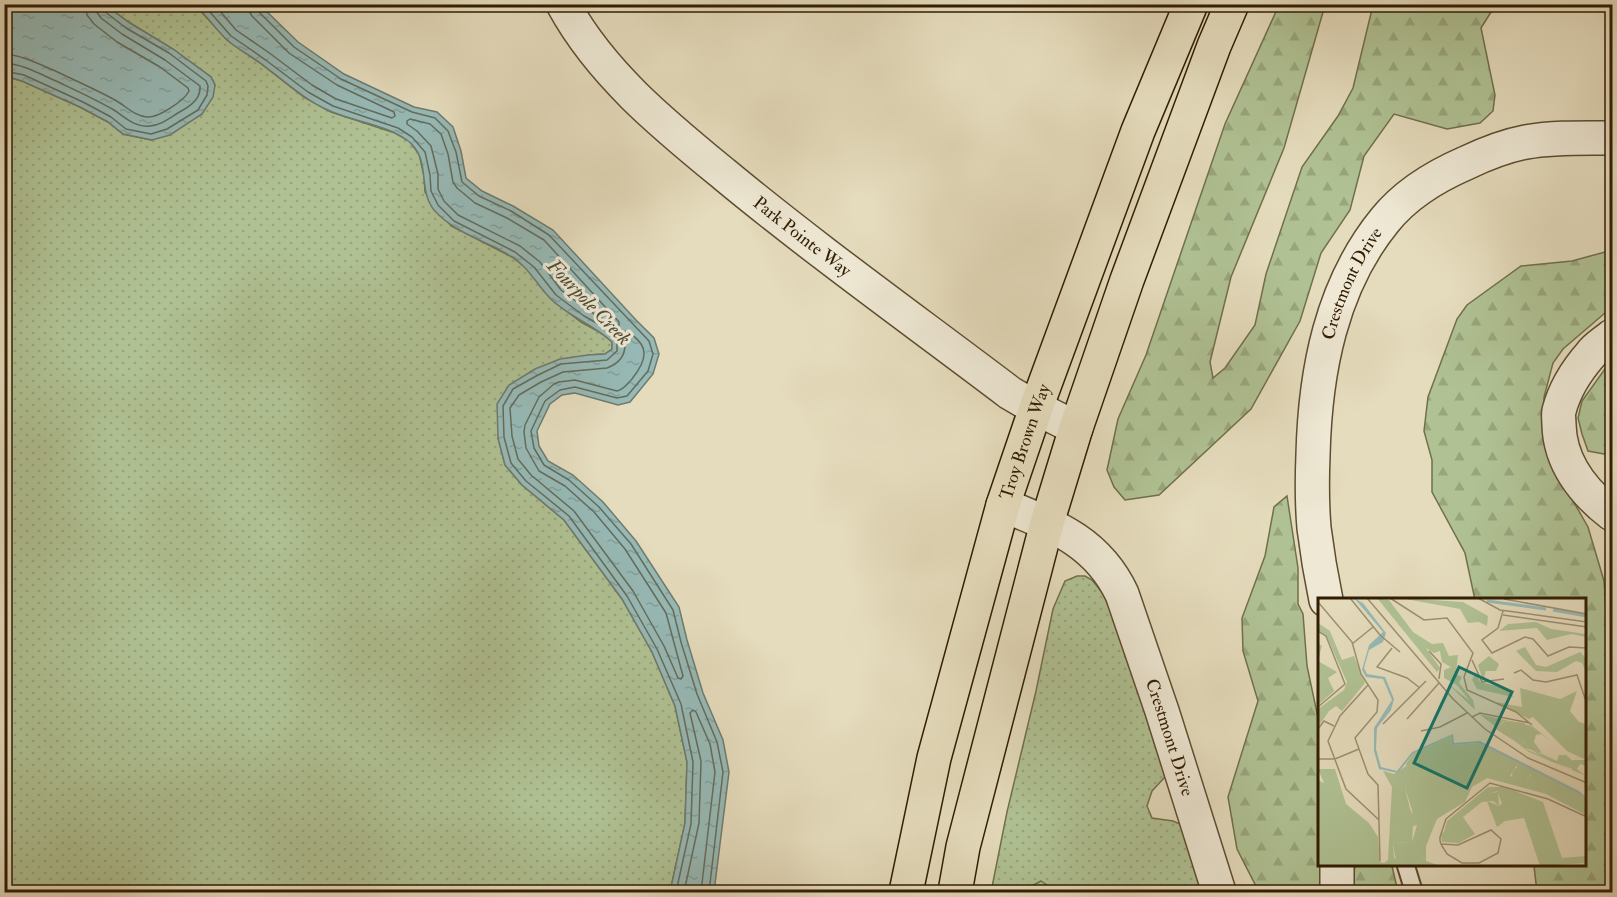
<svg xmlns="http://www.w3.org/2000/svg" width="1617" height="897" viewBox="0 0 1617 897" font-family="'IM FELL Double Pica',serif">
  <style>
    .grass { fill: url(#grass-dots); stroke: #70704b; stroke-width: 1.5 }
    .forest { fill: url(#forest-firs); stroke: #70704b; stroke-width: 1.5 }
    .water { fill: url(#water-ripples); stroke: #6e7b6f; stroke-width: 1.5 }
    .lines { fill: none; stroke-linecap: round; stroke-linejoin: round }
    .shore { stroke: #646c5c; stroke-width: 1.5 }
    .lane-casing { stroke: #5e4d31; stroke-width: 20 }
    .street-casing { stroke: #5e4d31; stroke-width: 36 }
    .primary-casing { stroke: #311d02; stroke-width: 36 }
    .lane { stroke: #eee8d4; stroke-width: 16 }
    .street { stroke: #eee8d4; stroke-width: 33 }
    .primary { stroke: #e5dcbd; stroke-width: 33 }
    .labels { text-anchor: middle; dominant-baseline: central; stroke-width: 6; stroke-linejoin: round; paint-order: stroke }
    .street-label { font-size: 18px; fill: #311d02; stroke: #eee8d4 }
    .water-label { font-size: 20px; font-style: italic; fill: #504c38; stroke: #eee8d4 }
    .inset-river { fill: none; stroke: #97bab7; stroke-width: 3 }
    .inset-road { fill: none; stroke: #9d9072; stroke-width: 1.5 }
    .view { fill: #0f766e; fill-opacity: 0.15; stroke: #0f766e; stroke-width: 3 }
    .inset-edge { fill: none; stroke: #311d02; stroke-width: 3 }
  </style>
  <defs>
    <pattern id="grass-dots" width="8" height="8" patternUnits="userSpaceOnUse" patternTransform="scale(1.5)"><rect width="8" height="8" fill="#b0c294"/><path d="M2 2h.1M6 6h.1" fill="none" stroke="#98a67e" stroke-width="1.8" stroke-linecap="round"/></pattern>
    <pattern id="forest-firs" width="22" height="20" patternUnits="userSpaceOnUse" patternTransform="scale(1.5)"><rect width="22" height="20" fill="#b0c294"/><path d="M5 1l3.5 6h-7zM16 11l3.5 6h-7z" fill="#98a67e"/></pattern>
    <pattern id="water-ripples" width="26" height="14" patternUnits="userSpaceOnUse" patternTransform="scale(1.5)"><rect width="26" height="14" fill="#97bab7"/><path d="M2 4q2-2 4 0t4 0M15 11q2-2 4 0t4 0" fill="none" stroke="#839f9c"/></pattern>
  </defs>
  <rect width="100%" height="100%" fill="#e5dcbd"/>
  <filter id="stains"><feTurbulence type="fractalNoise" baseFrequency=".00333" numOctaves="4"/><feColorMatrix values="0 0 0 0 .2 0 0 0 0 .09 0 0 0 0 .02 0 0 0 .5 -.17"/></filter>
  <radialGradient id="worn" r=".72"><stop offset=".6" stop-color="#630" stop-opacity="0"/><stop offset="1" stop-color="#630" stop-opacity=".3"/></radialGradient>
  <!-- grass -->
  <g class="grass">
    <path d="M105,5H195L227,40L260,63L304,97L331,112L395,133L409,141L419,154L424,176L425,192L451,226L512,257L530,271L552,300L581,322L603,334L612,342V349L605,354L588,355L498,438L505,465L522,485L564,520L622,599L652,652L675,706L687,762L685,823L670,892H5L4,76L22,81L80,107L108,122L123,134L151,140L202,114L215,85L211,77L173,49L130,23Z"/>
    <path d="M1077,576H1085L1092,580L1101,591L1115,616L1162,748L1165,777L1152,791L1147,806L1152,818L1173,821L1180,824L1193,854L1206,892H1057L1041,882L1026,889L1023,892H991L1007,812L1036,691L1053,609L1065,581Z"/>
  </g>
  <!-- forest -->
  <g class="forest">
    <path d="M1279,5H1325L1284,148L1231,277L1210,362L1213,378L1225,368L1255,325L1266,274L1302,167L1338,116L1353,88L1373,5H1519L1491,12L1481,28L1495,95L1493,111L1480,123L1447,129L1394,114L1364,156L1350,210L1321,253L1300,321L1251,409L1159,495L1125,500L1114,487L1107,470L1118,419L1146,355L1225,124Z"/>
    <path d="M1605,252L1612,254V307L1563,349L1553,363L1544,397L1545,434L1553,466L1588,527L1604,581L1610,669L1612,680V892H1537L1534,866H1586V600H1475L1465,553L1432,492V460L1424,431L1428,397L1457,319L1467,305L1521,266L1572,261Z"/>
    <path d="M1612,359V451L1604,454L1588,451L1582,434L1578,418L1582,401Z"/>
    <path d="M1287,496L1298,568V604L1303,614L1307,666L1320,727V892H1259L1237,849L1228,797L1258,701L1243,651L1242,618L1265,556L1274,507Z"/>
    <path d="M1355,866H1392L1398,892H1351Z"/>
    <path d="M1041,881L1057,892H1023L1026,889Z"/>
  </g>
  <!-- water -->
  <g class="water">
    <path d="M4,5H105L130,23L173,49L211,77L215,85L213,97L202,114L170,135L152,140L123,134L108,122L80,107L22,81L5,76Z"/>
    <path d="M195,5H260L298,42L344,74L414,107L437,112L453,127L461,151L466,178L482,191L513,206L553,230L636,320L654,338L659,354L653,374L630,402L618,405L575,393L562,395L550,404L537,431L539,446L548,461L573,475L603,502L636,541L679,607L687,640L703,693L723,740L729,772L714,892H670L685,823L687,762L675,706L652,652L622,599L564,520L522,485L505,465L498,438L497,404L509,385L535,369L560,359L588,355L605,354L612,349V342C594,325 570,317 552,300C537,286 530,268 512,257C486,240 455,234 434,210C417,189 432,158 407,140C385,124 355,122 330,111C304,100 282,79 259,62C248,54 235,48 225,38C215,28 206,15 195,5Z"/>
  </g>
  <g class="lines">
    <!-- shore -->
    <g class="shore">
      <path d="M203,4L231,36L263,58L308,92L333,106L398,128L412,137L425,152L430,175L431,191L438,205L454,221L515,252L534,267L556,295L584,316L607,329L617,339V351L607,360L561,364L538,375L513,389L503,406L504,437L511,463L526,481L569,516L627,596L657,649L681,704L693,762L691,824L676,892"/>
      <path d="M214,4L236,30L268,52L312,85L336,99L392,118L395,116L394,112L337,85L289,53L252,16L249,11V4"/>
      <path d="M256,4L258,11L294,47L341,79L412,112L435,118L448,131L456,152L462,182L479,196L511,211L549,235L649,341L653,354L648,371L627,396L617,398L575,387L560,390L545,401L531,431L534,448L544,465L569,480L599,507L631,544L673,610L681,642L697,694L717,742L723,772L709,892"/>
      <path d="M4,54C21,55 37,63 53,70C74,80 95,89 115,100C126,106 134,116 147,117C158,118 184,101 189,91L188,88L160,67L117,42L94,24L87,15L86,4"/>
      <path d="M4,63C23,64 40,74 56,81C75,90 95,99 114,110C125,117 135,128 150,126C163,125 172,116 183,110C192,105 201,97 200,86L165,60L122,34L101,18L96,11L95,4"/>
      <path d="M4,71L24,75L83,102L111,117L126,129L151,134L167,129L198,110L207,95L208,86L206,81L169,53L126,28L104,11L102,4"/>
      <path d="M410,119L430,124L441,134L448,154L453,182L457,188L475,203L507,218L544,240L619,322V326L616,327L588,310L561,290L540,262L520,246L458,215L444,201L438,189V174L431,146L417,131L407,124V121Z"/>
      <path d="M626,331C650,345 648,359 632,379C627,384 625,389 617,391L575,380L559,382L554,384L539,397L525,425L524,432L526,448L539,471L565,486L594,512L625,549L666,613L683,676L681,679L678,678L664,646L633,591L574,511L531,475L518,459L512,436L510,408L519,395L541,382L563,372L607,368C623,362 628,350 623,334Z"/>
      <path d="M684,892L699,823L701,761L690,713L693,710L696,712L710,744L715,772L701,892"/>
    </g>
    <defs>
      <path id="lane" d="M1406,866L1414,892"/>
      <g id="street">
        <path id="s1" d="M563,4C601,74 664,125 725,175C817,251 915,321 1010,393L1036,408L1076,428"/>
        <path d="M1612,336C1605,342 1596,347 1591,354C1577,370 1564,391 1559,411C1558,415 1559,420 1559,425C1560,462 1583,492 1612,514"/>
        <path id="s2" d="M1003,505C1054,526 1097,541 1122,594L1162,711L1219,892"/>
        <path id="s3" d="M1326,600C1321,576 1317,552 1314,528C1312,504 1312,479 1313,455C1315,372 1331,286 1385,220C1406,194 1436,176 1466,163C1485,154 1505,146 1526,142C1554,137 1584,138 1612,138"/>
        <path d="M1337,892V866"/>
      </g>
      <g id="primary">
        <path id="s4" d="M906,892L934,758L1003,505L1036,408L1138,131L1191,4"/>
        <path d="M955,892L963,847L1047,523L1076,428L1127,280L1214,46L1232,4"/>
      </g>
    </defs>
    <!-- lane casing -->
    <use href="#lane" class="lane-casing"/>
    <!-- street casing -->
    <use href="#street" class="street-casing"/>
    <!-- primary casing -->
    <use href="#primary" class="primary-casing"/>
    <!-- lane -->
    <use href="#lane" class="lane"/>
    <!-- street -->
    <use href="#street" class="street"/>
    <!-- primary -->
    <use href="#primary" class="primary"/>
  </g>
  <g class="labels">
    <!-- street labels -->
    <g class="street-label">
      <text stroke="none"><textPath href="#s1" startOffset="336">Park Pointe Way</textPath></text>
      <text stroke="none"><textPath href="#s3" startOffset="324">Crestmont Drive</textPath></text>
      <text stroke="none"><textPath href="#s4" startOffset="466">Troy Brown Way</textPath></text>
      <text stroke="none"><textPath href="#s2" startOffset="304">Crestmont Drive</textPath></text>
    </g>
    <!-- water labels -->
    <g class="water-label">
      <text transform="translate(589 302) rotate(46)">Fourpole Creek</text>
    </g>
  </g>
  <!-- overview -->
  <g transform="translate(1318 598)">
    <rect width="268" height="268" fill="#e5dcbd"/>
    <path d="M161,116L214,128L233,143L223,136L218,137L216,144L224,155L207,150L210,152L254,172L255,162H268V168L262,166L259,171L268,178L211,154ZM186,123H191L207,143L203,147L178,131ZM133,138L134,147L160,145L262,195L268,199V217L228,196L169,180L154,189L147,204L119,221L108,248V263L122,268H108L105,260L96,267L78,263L75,245L94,244L99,227L87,190L91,182L88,166L95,156ZM198,168L213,177L209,184L192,178ZM172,189H187L225,204L244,260L268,258V265L222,268L206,220L187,223L179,229L169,203L181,208L184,205L179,193L173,195ZM145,219L157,236L141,245L124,244L123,236Z" fill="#b0c294" fill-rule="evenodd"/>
    <path d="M59,0L71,2L95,34L114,46L125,45L131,58L140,57L138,76L144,79L141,85L155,102L157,112L129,85L152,103L139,87L126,80V72L133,69L124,64L122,53L116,55L108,50L122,70L119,74ZM82,0L145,4L170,18L169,28L161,24L150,25L142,11ZM218,24L233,31L268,36V39L253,36L229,42L219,30L181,33L190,26ZM0,25L12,33L24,62L36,58L47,85L24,113L18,108L11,113L0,129V111L26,92L29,84L8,37L0,32ZM0,45L4,48L0,63L19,74L10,80L16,93L0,107ZM207,49L218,67L228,69L262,54L268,60V74L264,65L258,63L239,74L218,73L198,53ZM171,58L181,66L178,73H168L165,83L160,67ZM158,74L162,84L193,92L195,99L159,91L154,82ZM202,90L242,101L259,93L252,113L261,124L268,126V162L249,153L215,119L211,121L178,104L204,109ZM187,123L206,125L211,130L213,136L203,147L178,131ZM207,148L239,163L241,157H248L256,164L255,171L232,163ZM90,167L91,183L87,190L92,211L94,216L96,201L105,226L95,228L94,244L75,245L76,260L96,267L105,260L111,268H0V182L6,185L0,171H17L28,206L51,225L60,239L62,264L66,265L70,262L74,189L65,173L76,176ZM194 177a9 9 0 1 1 18 0a9 9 0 1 1-18 0ZM170,189L174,190L173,195L180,194L181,208L175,203L164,204L126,234L129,223Z" fill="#b0c294"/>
    <path d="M36,0L45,5L68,35L65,44L51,52L46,70L49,76L67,79L76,101L73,112L59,130L58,151L63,169L79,173L94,154L135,136L136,145L162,143L261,193L268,199L160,145L134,147L133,138L95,156L80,175L61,171L56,153V130L74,102L65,81L48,79L44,72L51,47L65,34Z" fill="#97bab7"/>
    <path class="inset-river" d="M169,3L228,11M235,12L269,18"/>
    <path class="inset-road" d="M32,0L62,37L82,54M49,0L135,101L167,131L210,160L269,185M72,0L106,22L129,20L155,55L146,79L149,92L198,114L214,127M160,0L182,12L269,24M186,1L269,16M0,4L34,44L43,76L60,102L59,114L37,140L50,176L60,187L62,263M185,13L180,30L164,42L174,55L207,39L215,41L230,58L251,49L269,50M185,17L269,29M0,33L8,38L27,86L0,109M34,46L55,29M74,50L59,69L89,80L102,90M111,53L123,66L121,81M154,62L164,84L186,81M196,75L203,72L215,82L228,84L259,77L269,106M50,87L22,118L10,143L28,191L61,222M154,119L162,115L212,125M89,121L121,85M65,126L108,83M0,131L6,123L16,128M103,133L122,129L149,115M0,161H17L41,151M123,246L140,247L173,232L183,241L180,255L161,265H144L129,256L124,248L123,246L122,243V239L128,221L172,185L230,201L269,219"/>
    <path class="view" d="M141,69L194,94L149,190L96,165Z"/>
    <rect width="268" height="268" class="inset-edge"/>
  </g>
  <!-- margin -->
  <rect width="1617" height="897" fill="none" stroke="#e5dcbd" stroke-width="24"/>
  <rect x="6" y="6" width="1605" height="885" fill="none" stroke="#311d02" stroke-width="3"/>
  <rect x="12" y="12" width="1593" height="873" fill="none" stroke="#311d02" stroke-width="1.5"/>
  <rect width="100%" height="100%" filter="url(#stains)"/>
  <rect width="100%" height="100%" fill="url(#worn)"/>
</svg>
